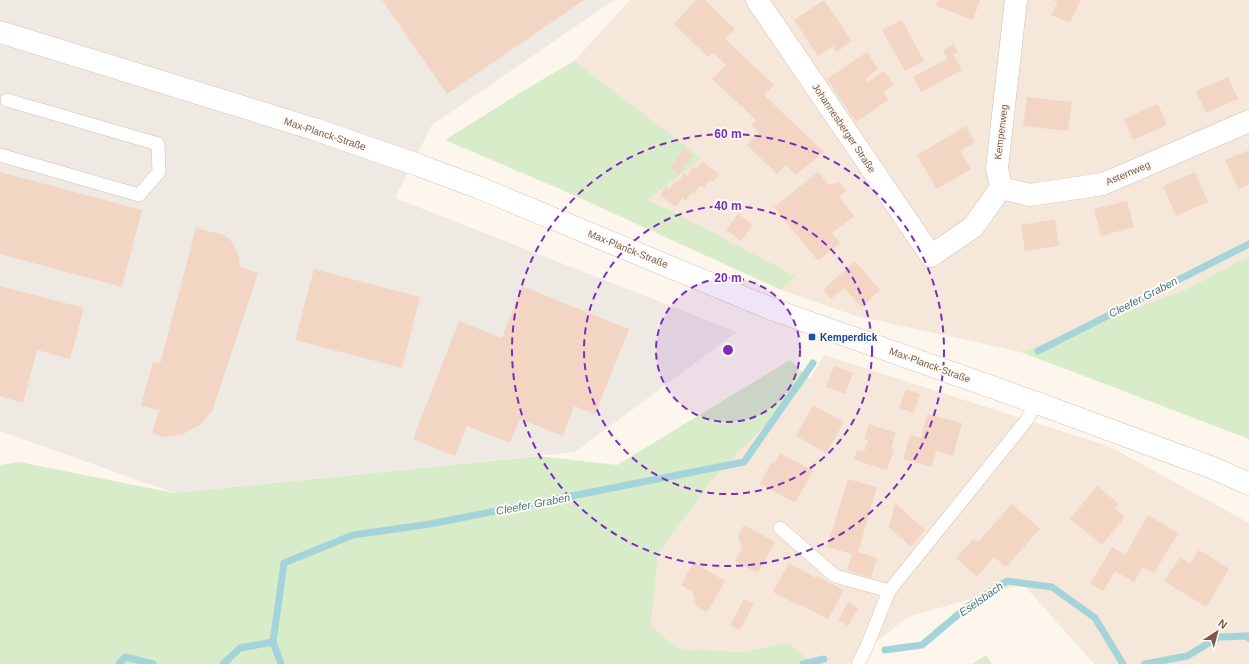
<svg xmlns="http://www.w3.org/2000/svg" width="1249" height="664" viewBox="0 0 1249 664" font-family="Arial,sans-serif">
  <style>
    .residential { fill: #f5e8da }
    .industrial { fill: #efe9e4 }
    .green { fill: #d8ecc9 }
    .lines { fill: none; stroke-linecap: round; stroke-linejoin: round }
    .stream { stroke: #a5d3da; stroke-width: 7 }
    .building { fill: #f3d5c3 }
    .lane-casing { stroke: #d1beb0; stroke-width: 14 }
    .street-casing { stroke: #d1beb0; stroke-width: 23 }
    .secondary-casing { stroke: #d6c0b0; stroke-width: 23 }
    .lane { stroke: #fff; stroke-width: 13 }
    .street { stroke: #fff; stroke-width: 22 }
    .secondary { stroke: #fff; stroke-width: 22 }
    .ring { fill: none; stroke: #7b2cbf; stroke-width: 2; stroke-dasharray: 7 5 }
    .transit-dot { fill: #1a4fb4; stroke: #fffaf3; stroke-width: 1.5 }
    .labels { text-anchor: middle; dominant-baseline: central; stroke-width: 4; stroke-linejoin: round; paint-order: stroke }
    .street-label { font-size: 10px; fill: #7a5c4d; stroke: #fffaf3 }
    .transit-label { font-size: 10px; font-weight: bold; fill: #164399; stroke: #fffaf3; text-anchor: start }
    .water-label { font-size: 11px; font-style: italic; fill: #437c86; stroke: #fffaf3 }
    .centre { fill: #7b2cbf; stroke: #fffaf3; stroke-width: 2 }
    .ring-label { font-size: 12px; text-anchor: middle; font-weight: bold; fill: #7b2cbf; stroke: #fffaf3; stroke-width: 4; stroke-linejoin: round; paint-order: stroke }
  </style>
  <rect width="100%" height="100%" fill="#fdf6ec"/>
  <!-- residential -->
  <g class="residential">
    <path d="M630,0H1249V256L1187,289L1021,352L856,316L781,290L794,276L672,211L647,199L700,158L574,61Z"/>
    <path d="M824,355L1111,447L1249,523V664H1094L1023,584L908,617L848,664H813L788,642L744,652L678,649L651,626L658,554L712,480L810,379Z"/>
  </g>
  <!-- industrial -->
  <path class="industrial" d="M0,0H614L432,125L395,198L737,332L575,452L174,493L0,431Z"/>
  <!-- green -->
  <g class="green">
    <path d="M574,61L701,158L648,200L672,211L795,276L781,290L569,193L445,140L523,91Z"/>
    <path d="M1249,256V439L1021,352L1187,289Z"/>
    <path d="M790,360L810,379L712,480L658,554L651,626L678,649L744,652L788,642L813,664H0V465L20,462L174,493L539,456L617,465Z"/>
    <path d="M986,655L992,664H972Z"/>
  </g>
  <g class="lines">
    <!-- stream -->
    <g class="stream">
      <path d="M1038,351L1249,244"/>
      <path d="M273,642L284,563L353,535L430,524L744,462L813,363"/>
      <path d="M885,650L922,645L967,607L1007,581L1052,587L1095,618L1123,664"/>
      <path d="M119,664L125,657L153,664"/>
      <path d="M223,664L240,648L273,642L281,664"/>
      <path d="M803,664L824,659"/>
      <path d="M1145,664L1187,656L1219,637L1247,636L1249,638"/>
    </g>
  </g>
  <!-- building -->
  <g class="building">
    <path d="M382,0H584L447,94Z"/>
    <path d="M696,0H705L735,29L725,39L774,85L764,95L824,152L796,175L786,165L777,174L747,145L759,132L751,125L756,120L712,79L726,65L713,53L708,57L674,24Z"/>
    <path d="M824,0L852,41L837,52L833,46L818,56L794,20Z"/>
    <path d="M938,0H980L973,20L936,6Z"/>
    <path d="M1053,0H1081L1070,23L1051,15L1058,2Z"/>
    <path d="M902,20L924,61L905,71L882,30Z"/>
    <path d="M954,44L958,52L953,54L962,70L921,92L913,77L947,59L943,50Z"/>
    <path d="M867,52L878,69L866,78L868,82L884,71L894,85L883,92L888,100L856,122L827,79Z"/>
    <path d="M1228,77L1238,99L1206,113L1196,91Z"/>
    <path d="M1027,97L1072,102L1068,131L1023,126Z"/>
    <path d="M1158,104L1167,125L1133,140L1124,119Z"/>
    <path d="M966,126L975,142L960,151L971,169L937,189L917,155Z"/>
    <path d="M684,149L693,155L678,175L670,168Z"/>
    <path d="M1249,150V185L1238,189L1225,160Z"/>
    <path d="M702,161L719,174L713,182L710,180L704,188L700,185L694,194L692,192L685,201L683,198L676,207L660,195L666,186L669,189L676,180L678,182L684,173L687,176L693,167L696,169Z"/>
    <path d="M0,172L142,210L122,287L0,254Z"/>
    <path d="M818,172L829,185L839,182L846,191L839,197L854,216L832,233L840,243L818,261L774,207Z"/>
    <path d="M1195,172L1208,202L1176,216L1163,186Z"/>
    <path d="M1127,201L1134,227L1101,236L1094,209Z"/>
    <path d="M738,214L753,225L741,241L726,230Z"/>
    <path d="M1055,219L1059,246L1025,251L1021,225Z"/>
    <path d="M196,228L224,235L232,242L239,257L240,267L258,273L212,411L200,425L183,434L165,437L152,433L159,410L141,406L153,362L160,364Z"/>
    <path d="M855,261L880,290L861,307L844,288L831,299L823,290Z"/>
    <path d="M314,269L420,297L402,368L295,340Z"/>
    <path d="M0,286L84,308L70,359L37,350L23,403L0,396Z"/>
    <path d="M522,286L629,329L595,414L574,406L563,436L520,419L510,443L467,426L455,456L413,439L459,321L502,338Z"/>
    <path d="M834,366L853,373L845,394L826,387Z"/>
    <path d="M906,389L920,394L914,413L899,408Z"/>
    <path d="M813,405L844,422L826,453L796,436Z"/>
    <path d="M927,414L962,423L953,456L936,451L932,467L903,459L910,435L921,438Z"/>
    <path d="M869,424L896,433L891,448L894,450L887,470L854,460L857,450L864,452L868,440L864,439Z"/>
    <path d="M780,453L813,471L795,503L760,484L771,463L774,464Z"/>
    <path d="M848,479L877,487L858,552L877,558L871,578L847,570L852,554L827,547Z"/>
    <path d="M1097,486L1119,504L1115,509L1125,517L1102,545L1070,519Z"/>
    <path d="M895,503L925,530L911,547L889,527Z"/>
    <path d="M1012,504L1040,529L1006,567L994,557L977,577L956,558L973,539L978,542Z"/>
    <path d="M1148,515L1178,533L1154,573L1143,567L1134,582L1115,571L1103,591L1090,584L1112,547L1125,555Z"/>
    <path d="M744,525L775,542L758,573L735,561L742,548L738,536Z"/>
    <path d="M1199,550L1229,569L1206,607L1164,581L1180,557L1190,564Z"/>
    <path d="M694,562L725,581L707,612L696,606L693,592L681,585Z"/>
    <path d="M789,563L816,578L817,576L844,590L828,619L801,605L800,606L773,592Z"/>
    <path d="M744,599L754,604L740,630L730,625Z"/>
    <path d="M848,602L858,608L848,626L838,620Z"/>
  </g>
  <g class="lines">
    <defs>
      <g id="lane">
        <path d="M0,155L139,195L159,172L158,144L7,100"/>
        <path d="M780,528L835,576L889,591"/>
        <path d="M858,664L867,646L889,591L1026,421L1037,403"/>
      </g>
      <g id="street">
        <path d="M757,0L931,256L973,227L1001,188L997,168L1016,0"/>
        <path d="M1001,188L1030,195L1103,184L1249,121"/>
      </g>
      <path id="secondary" d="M0,32L314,129L418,165L477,187L774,310L1037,403L1213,468L1249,484"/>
    </defs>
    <!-- lane casing -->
    <use href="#lane" class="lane-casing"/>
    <!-- street casing -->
    <use href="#street" class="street-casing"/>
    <!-- secondary casing -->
    <use href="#secondary" class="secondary-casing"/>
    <!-- lane -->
    <use href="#lane" class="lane"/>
    <!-- street -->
    <use href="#street" class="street"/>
    <!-- secondary -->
    <use href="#secondary" class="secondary"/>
  </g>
  <!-- distance rings -->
  <circle cx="728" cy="350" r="72" fill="#7b2cbf" fill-opacity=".12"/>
  <g class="ring">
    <circle cx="728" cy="350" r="72"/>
    <circle cx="728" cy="350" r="144"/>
    <circle cx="728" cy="350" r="216"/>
  </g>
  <!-- markers -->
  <rect class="transit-dot" x="808" y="333" width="8" height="8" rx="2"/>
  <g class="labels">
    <!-- street labels -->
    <g class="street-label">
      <text transform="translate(844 128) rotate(56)">Johannesberger Straße</text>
      <text transform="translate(1001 132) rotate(-83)">Kempenweg</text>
      <text transform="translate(325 134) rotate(18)">Max-Planck-Straße</text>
      <text transform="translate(1128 173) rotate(-23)">Asternweg</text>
      <text transform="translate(628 249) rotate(22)">Max-Planck-Straße</text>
      <text transform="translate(930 365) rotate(20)">Max-Planck-Straße</text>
    </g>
    <!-- transit labels -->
    <g class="transit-label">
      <text x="820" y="337">Kemperdick</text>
    </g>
    <!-- water labels -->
    <g class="water-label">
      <text transform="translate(1143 297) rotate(-27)">Cleefer Graben</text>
      <text transform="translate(533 504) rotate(-11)">Cleefer Graben</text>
      <text transform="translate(981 599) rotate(-35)">Eselsbach</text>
    </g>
  </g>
  <circle cx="728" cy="350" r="6" class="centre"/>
  <g class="ring-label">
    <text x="728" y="138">60 m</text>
    <text x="728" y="210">40 m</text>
    <text x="728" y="282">20 m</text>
  </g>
  <!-- north arrow -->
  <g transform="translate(1217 632) rotate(36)" stroke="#fffaf3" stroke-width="3" paint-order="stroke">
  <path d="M0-3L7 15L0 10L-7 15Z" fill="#7a5c4d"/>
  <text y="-6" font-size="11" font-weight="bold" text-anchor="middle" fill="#7a5c4d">N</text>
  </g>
</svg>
